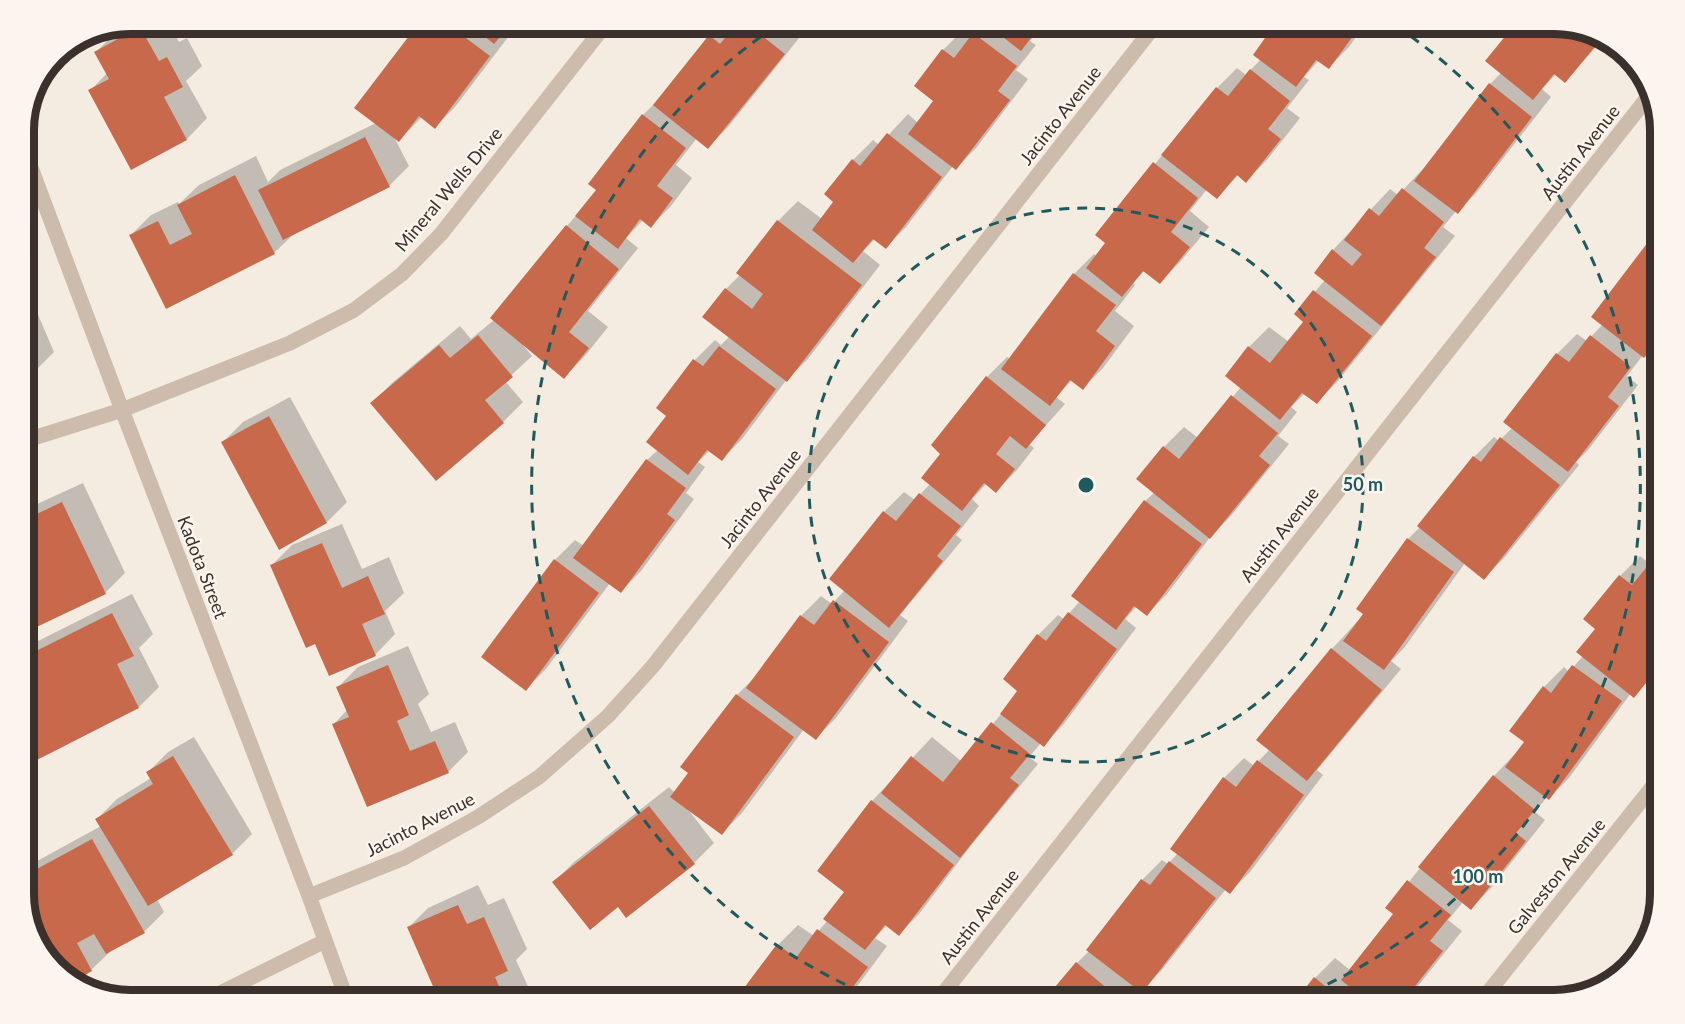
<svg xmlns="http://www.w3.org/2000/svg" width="1685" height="1024" viewBox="0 0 1685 1024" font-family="Lato,sans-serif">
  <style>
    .shadow { fill: #0003 }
    .building { fill: #c8694b }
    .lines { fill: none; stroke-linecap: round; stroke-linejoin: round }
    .minor { stroke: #cdbbac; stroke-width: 15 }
    .ring { fill: none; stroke: #1f5a5e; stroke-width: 3; stroke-dasharray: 10 8 }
    .labels { text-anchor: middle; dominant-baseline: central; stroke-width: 5; stroke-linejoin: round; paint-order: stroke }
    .street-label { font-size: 18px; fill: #3b302b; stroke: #fbf5ee }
    .rim { fill: none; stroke: #3b302b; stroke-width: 8 }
    .centre { fill: #1f5a5e; stroke: #fbf5ee; stroke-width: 3 }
    .ring-label { font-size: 18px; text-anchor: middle; font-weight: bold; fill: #1f5a5e; stroke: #fbf5ee; stroke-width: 5; stroke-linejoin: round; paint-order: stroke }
  </style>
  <rect width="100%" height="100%" fill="#f4ebe1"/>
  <!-- shadow -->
  <g class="shadow">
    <path d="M131,24H169L179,42L187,38L202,66L186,81L207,118L187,139L132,168L90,91L107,73L96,52L116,32Z"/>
    <path d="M401,24H512L504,32L509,36L455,107L435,127L422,117L399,140L394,137L409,166L389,186L295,233L274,253L167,307L131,235L151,215L178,202L179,204L199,185L256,156L268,182L280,170L376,123L411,36L399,27Z"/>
    <path d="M722,24H792L803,33L728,127L708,147L697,138L676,165L692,178L671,206L651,226L643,220L626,238L638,248L588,311L608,327L584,357L564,377L524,344L523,345L532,356L505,381L523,402L503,422L436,478L372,403L392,383L460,326L471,339L494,320L567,226L598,190L590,184L643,115L663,95L710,36Z"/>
    <path d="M984,24H1061L1053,32L1044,25L1030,41L1036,45L1016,70L1028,79L976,148L956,168L953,166L906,227L886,247L875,239L863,251L880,265L807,360L787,379L742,439L722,459L710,450L698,462L705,467L686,493L694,499L641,571L621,591L610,583L546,669L526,689L483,657L555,560L575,540L584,546L647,460L658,450L668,416L658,408L695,360L715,340L721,345L730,336L705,317L726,289L740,275L778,221L798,201L822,219L835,202L853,160L873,140L879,145L908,114L918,123L936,100L916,85L943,50L963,30L972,37Z"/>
    <path d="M1269,24H1365L1349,47L1329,67L1319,60L1304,77L1309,80L1287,108L1300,118L1266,161L1246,181L1239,174L1217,197L1207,189L1190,211L1209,227L1180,262L1160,282L1145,270L1133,283L1135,285L1115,311L1134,326L1103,368L1083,388L1072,380L1056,397L1065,404L1029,444L1034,448L1016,471L996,491L987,483L972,499L979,506L956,535L962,540L900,615L908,621L836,718L816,738L804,729L742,813L722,833L687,808L714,843L694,863L626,916L619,905L554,882L574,862L669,787L675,793L690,773L682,767L737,695L757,675L801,616L821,596L832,604L845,590L884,512L904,492L915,500L930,484L942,453L987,377L1007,357L1010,359L1074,274L1094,254L1097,256L1107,243L1097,235L1217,88L1237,68L1246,75L1261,59L1274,28Z"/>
    <path d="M1517,24H1555L1605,37L1565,81L1556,74L1542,89L1551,97L1477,192L1457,212L1456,211L1443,227L1455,236L1337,382L1317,402L1305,393L1291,407L1297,412L1278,436L1289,444L1230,517L1211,536L1167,594L1147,614L1137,606L1125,619L1136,628L1063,725L1043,745L1041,743L1029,757L1038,764L972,844L919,914L899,934L887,925L875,938L887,946L847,1000H761L778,945L798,925L814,936L828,920L846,892L872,801L932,737L961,761L1003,712L1019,690L1038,635L1058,615L1064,619L1080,601L1145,501L1155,492L1164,447L1184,427L1198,438L1241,387L1227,376L1249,347L1269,327L1289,342L1305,322L1296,314L1325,280L1333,250L1390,189L1398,195L1423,169L1490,84L1501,73L1487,61Z"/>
    <path d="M1661,227V339L1643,355L1627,376L1638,385L1588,450L1576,462L1579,465L1504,558L1484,578L1465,563L1404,648L1391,661L1401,669L1317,770L1323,775L1250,872L1230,892L1226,889L1161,971L1141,991L1133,985L1121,1000L1077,963L1089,951L1088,950L1142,880L1162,860L1168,864L1178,853L1224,778L1244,758L1254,766L1270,749L1332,649L1365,613L1408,539L1420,527L1474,457L1494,437L1499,441L1513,427L1505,422L1557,354L1577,334L1587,341L1603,324Z"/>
    <path d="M24,282L54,352L34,372L24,376Z"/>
    <path d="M290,397L347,502L327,522L223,442L243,422Z"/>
    <path d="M83,483L125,573L105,593L24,631V510Z"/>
    <path d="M342,524L362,569L389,557L404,593L385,611L395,634L375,655L316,642L272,565L292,545Z"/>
    <path d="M1661,553V667L1634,696L1631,693L1569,778L1549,798L1547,797L1535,812L1545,820L1491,888L1471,908L1463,902L1448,920L1462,931L1409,997L1405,1000H1298L1315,978L1335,958L1350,970L1396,914L1388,908L1494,776L1526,742L1544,687L1564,667L1569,672L1583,656L1597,629L1585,619L1620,576L1640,556L1650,564Z"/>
    <path d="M132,594L153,634L139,648L159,687L139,707L29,762L24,752V650L28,646Z"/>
    <path d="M408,646L429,694L418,704L431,732L455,722L468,752L448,772L334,724L347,710L338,687L358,667Z"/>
    <path d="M194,737L252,834L232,854L157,899L164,912L144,932L112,950L91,970L72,981L38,947L24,901V870L28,866L101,826L97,819L117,799L151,778L148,772L168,752Z"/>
    <path d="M478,885L488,905L504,898L527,949L516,960L531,993L523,1000H441L408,928L428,908Z"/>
  </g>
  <!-- building -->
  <g class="building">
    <path d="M399,24H447L490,56L435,129L419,116L399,142L354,108L409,36L397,27Z"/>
    <path d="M469,24H511L494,44Z"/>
    <path d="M736,24H747L785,54L708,149L653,105L709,35L720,44Z"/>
    <path d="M765,24H790L780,36Z"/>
    <path d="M986,24H1061L1053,34L1041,25L1021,51Z"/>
    <path d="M1267,24H1339L1338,25L1353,36L1329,69L1316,60L1296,87L1253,55L1272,28Z"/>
    <path d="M1515,24H1555L1603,37L1565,83L1554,74L1533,100L1485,61Z"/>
    <path d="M140,27L159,61L167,57L183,87L164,97L187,140L131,170L88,90L109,79L94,52Z"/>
    <path d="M973,33L1017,66L998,91L1010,100L956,170L908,134L933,101L914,86L942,49L954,58Z"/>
    <path d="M1250,69L1290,101L1268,129L1281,139L1246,183L1237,175L1217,199L1161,155L1216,87L1228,96Z"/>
    <path d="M1489,83L1532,117L1458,214L1414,181Z"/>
    <path d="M642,114L686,148L657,186L673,198L651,228L640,219L618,249L575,216L596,190L588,184Z"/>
    <path d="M887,133L942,177L886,249L873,239L853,263L812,230L833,202L824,194L852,159L860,166Z"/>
    <path d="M365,137L390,187L283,240L258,190Z"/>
    <path d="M1153,162L1198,198L1171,232L1190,247L1160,284L1143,271L1122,297L1086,268L1105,243L1095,235Z"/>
    <path d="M235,175L275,254L166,309L129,235L158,221L170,245L192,234L177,205Z"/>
    <path d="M1402,188L1444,222L1424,248L1436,257L1381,326L1314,273L1332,249L1352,266L1362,254L1344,240L1369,208L1379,216Z"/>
    <path d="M777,220L862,285L787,382L702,317L725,288L752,309L763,294L736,273Z"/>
    <path d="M566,225L619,269L569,332L589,348L564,379L490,318Z"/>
    <path d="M1661,225V336L1644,358L1591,317Z"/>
    <path d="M1073,273L1116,305L1096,331L1115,346L1083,390L1070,380L1050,406L1001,369Z"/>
    <path d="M1313,290L1372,336L1317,404L1302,393L1280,420L1225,376L1248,346L1270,363L1303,322L1294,314Z"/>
    <path d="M478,335L513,377L485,400L504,423L436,481L370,403L439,345L450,358Z"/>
    <path d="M1590,335L1631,367L1608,397L1619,406L1568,472L1503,422L1556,353L1569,362Z"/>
    <path d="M719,346L776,389L722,461L707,450L688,475L646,442L666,416L656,408L693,359L703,366Z"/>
    <path d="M24,349L35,373L24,378Z"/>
    <path d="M986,376L1046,425L1026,449L1010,436L996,454L1015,469L996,493L984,483L962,511L921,478L940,454L931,445Z"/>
    <path d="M1231,395L1278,433L1259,456L1270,465L1210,539L1136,479L1163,446L1179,459Z"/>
    <path d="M269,416L327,523L279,550L221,442Z"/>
    <path d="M1500,437L1560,485L1484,580L1417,526L1473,456L1481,462Z"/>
    <path d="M646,459L686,488L667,514L675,520L621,593L573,558Z"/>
    <path d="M919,493L961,526L937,556L943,561L889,628L829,579L883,511L896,521Z"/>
    <path d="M1144,500L1202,544L1147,616L1134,606L1116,630L1071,596Z"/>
    <path d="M62,502L106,594L24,633V520Z"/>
    <path d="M1407,538L1454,572L1384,670L1343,641L1363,614L1356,609Z"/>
    <path d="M322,543L342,588L368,576L385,614L362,624L376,656L329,676L315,644L306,648L270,565Z"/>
    <path d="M1655,557L1661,562V664L1634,698L1576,652L1595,629L1583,619L1619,575L1632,585Z"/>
    <path d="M554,559L599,593L526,691L481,657Z"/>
    <path d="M833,600L889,642L816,740L746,688L800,615L814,625Z"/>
    <path d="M1068,612L1117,649L1044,747L1000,714L1017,691L1003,679L1037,634L1046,641Z"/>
    <path d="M112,613L134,656L117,664L139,708L29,764L24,755V708L27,706L24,701V657Z"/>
    <path d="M1331,648L1382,690L1307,781L1256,740Z"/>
    <path d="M388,665L409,715L397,721L410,751L435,741L449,773L367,807L332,724L349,717L336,687Z"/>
    <path d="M1572,665L1622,701L1549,800L1505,767L1524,742L1509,731L1543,686L1551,693Z"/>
    <path d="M736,694L794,737L722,835L670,797L688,773L680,767Z"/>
    <path d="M991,722L1030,754L1010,778L1019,785L960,858L881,793L911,756L943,782Z"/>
    <path d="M173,756L233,855L148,906L95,819L153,784L146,772Z"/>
    <path d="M1257,760L1304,795L1230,894L1170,849L1223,777L1236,787Z"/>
    <path d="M1493,775L1535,810L1516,833L1526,841L1471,910L1418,867Z"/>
    <path d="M871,800L954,865L899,936L885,925L865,950L823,919L844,892L817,871Z"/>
    <path d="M649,806L695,864L626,918L618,907L590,930L552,882Z"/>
    <path d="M92,839L145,933L106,954L94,934L77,943L92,971L73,982L43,952L36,939L24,901V876Z"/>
    <path d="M1169,861L1216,898L1142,993L1086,950L1141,879L1150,885Z"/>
    <path d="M1407,880L1451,915L1430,941L1443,951L1404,1000H1366L1341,980L1393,914L1385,908Z"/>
    <path d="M458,905L467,924L484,917L508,971L495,977L505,1000H439L407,927Z"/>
    <path d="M817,929L868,967L843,1000H759L744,988L777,944L796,958Z"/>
    <path d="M1651,930L1647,947L1608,986L1604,987Z"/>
    <path d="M1076,962L1121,1000H1044Z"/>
    <path d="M1314,977L1342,1000H1296Z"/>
  </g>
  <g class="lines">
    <!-- minor -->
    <g class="minor">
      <path d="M24,149L122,410L309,896L347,1000"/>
      <path d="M24,441L122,410L290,343L354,310L402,274L441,234L606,24"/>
      <path d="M309,896L404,858L478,817L539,777L608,716L653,666L1156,24"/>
      <path d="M206,1000L325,941"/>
      <path d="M938,1000L1651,93"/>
      <path d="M1482,1000L1661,776"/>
    </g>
  </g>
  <!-- distance rings -->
  <g class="ring">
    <circle cx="1086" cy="485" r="277"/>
    <path d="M878 999A554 554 0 0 1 776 26M1396 26A554 554 0 0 1 1294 999"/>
  </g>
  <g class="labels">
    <!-- street labels -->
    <g class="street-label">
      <text transform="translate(1060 115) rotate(-52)">Jacinto Avenue</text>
      <text transform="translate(1580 152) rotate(-52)">Austin Avenue</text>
      <text transform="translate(448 189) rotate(-50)">Mineral Wells Drive</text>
      <text transform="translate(760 498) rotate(-52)">Jacinto Avenue</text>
      <text transform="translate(1279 534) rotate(-52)">Austin Avenue</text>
      <text transform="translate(203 567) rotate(69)">Kadota Street</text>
      <text transform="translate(420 824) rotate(-27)">Jacinto Avenue</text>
      <text transform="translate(1556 876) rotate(-51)">Galveston Avenue</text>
      <text transform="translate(979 916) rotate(-52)">Austin Avenue</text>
    </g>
  </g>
  <!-- crop -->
  <path d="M0 0H1685V1024H0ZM130 34H1554A96 96 0 0 1 1650 130V894A96 96 0 0 1 1554 990H130A96 96 0 0 1 34 894V130A96 96 0 0 1 130 34Z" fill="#fbf5ee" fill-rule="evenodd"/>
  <path class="rim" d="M130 34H1554A96 96 0 0 1 1650 130V894A96 96 0 0 1 1554 990H130A96 96 0 0 1 34 894V130A96 96 0 0 1 130 34Z"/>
  <circle cx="1086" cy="485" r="9" class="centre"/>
  <g class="ring-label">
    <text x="1363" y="491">50 m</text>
    <text x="1478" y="883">100 m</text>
  </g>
</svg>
